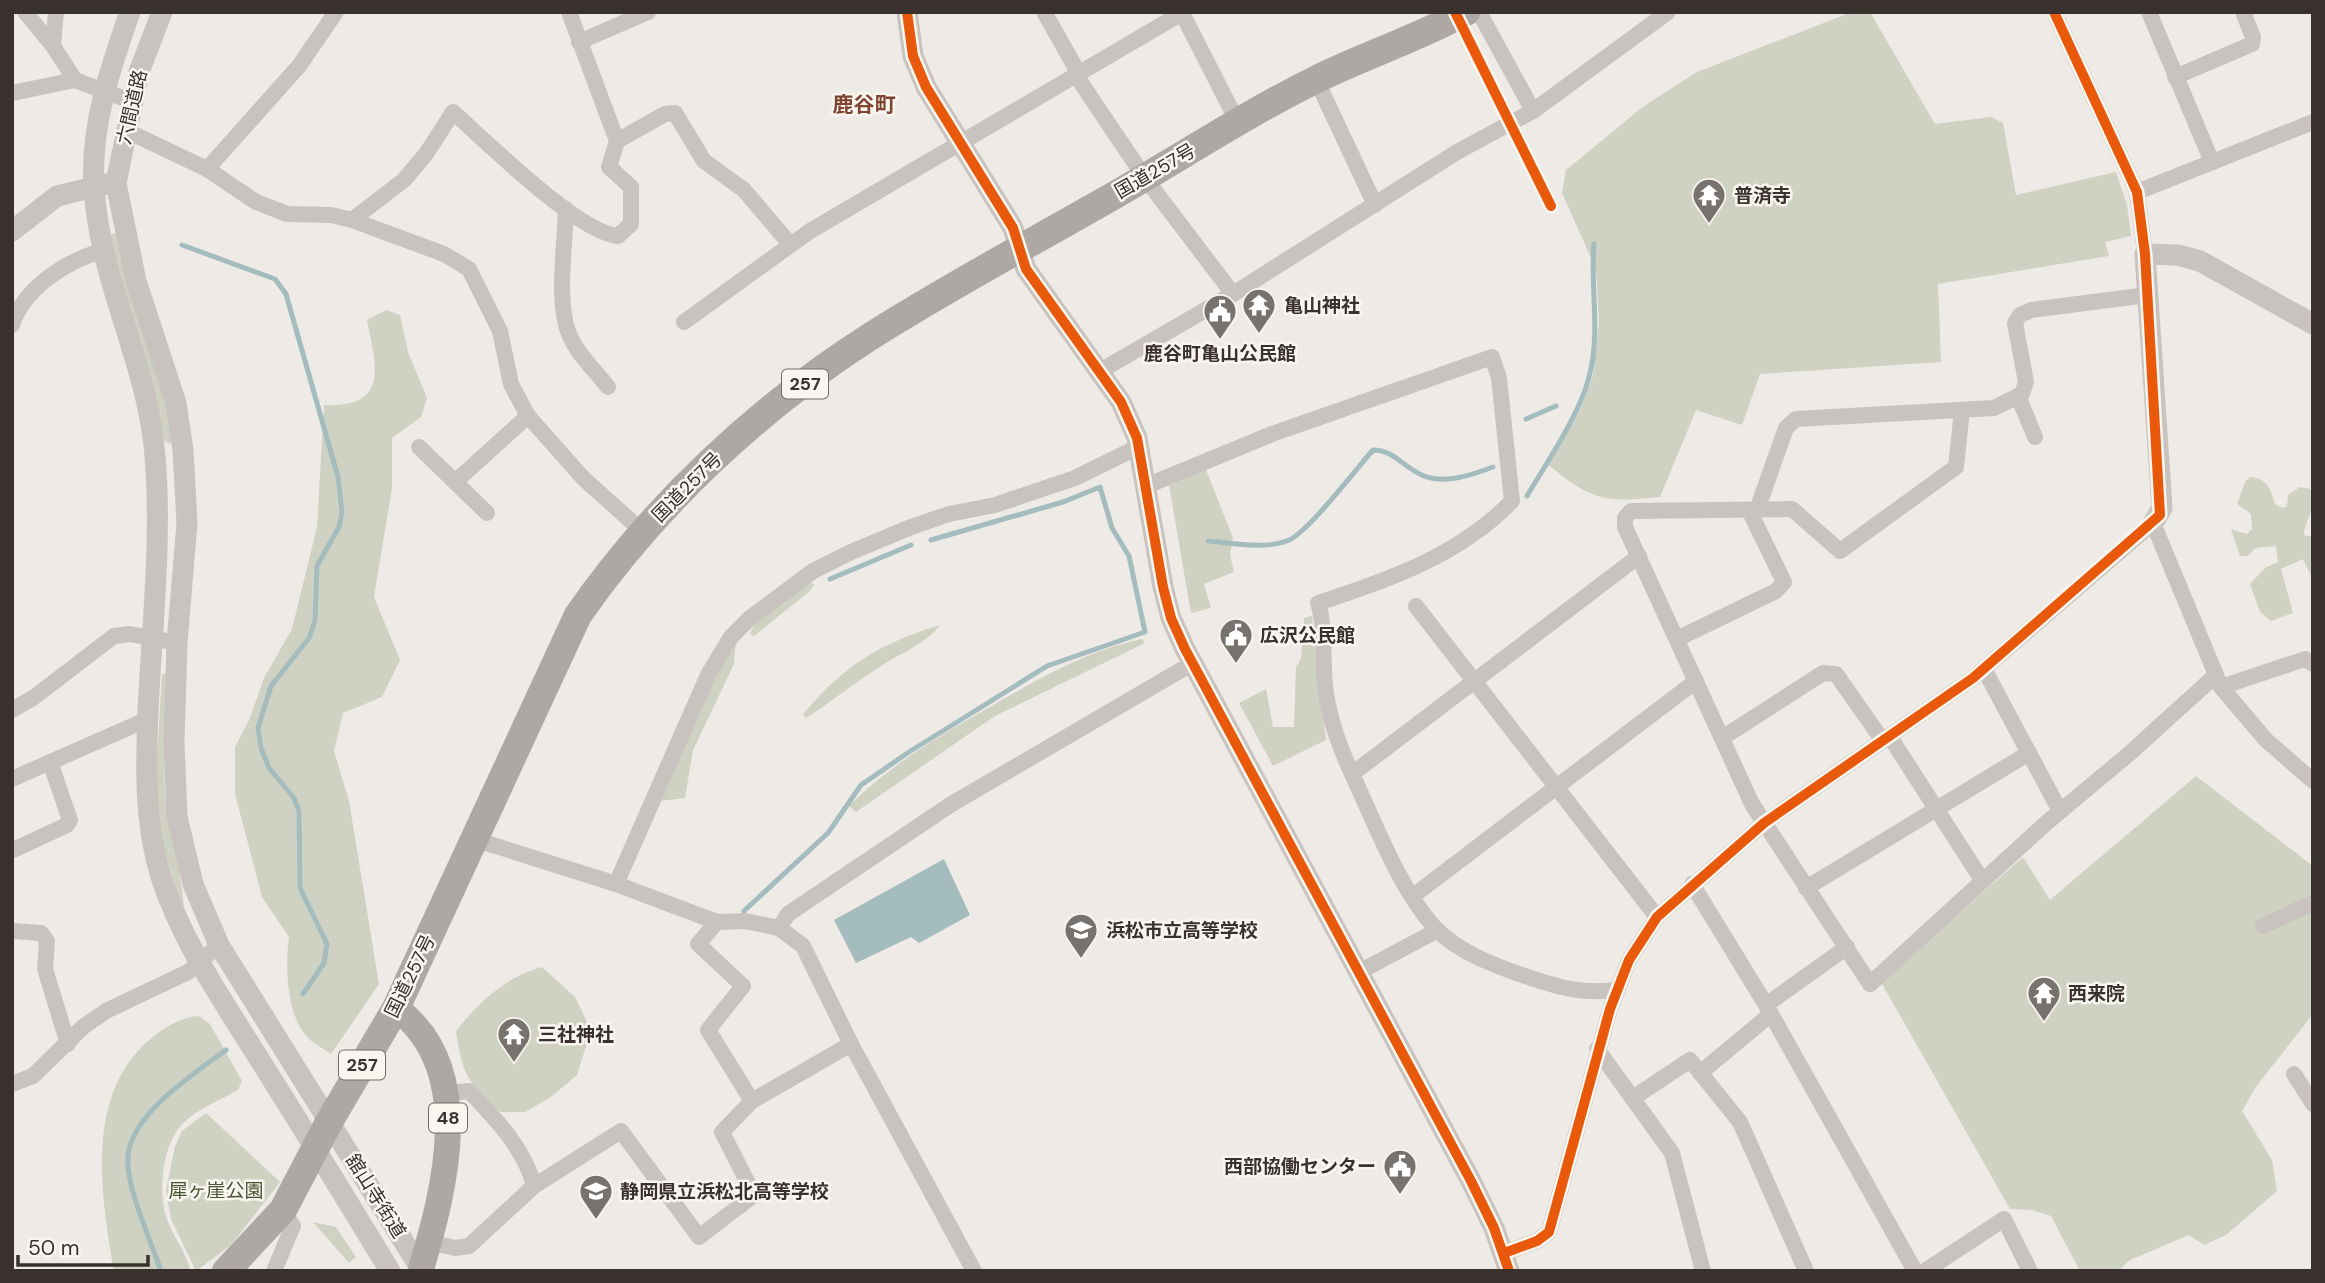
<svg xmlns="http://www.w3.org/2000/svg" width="2325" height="1283" viewBox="0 0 2325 1283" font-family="'DM Sans','Noto Sans JP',sans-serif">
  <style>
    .green { fill: #cfd2c2 }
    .water { fill: #a4bcbd }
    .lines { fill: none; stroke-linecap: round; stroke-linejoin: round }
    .stream { stroke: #a4bcbd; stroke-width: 5 }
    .minor { stroke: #c8c3bf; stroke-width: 16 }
    .tertiary { stroke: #c8c3bf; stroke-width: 21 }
    .primary { stroke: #ada8a4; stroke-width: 26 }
    .trunk { stroke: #ada8a4; stroke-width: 28 }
    .cycleway-casing { stroke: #f9f5ef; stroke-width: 15 }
    .cycleway { stroke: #e8590c; stroke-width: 10 }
    .labels { text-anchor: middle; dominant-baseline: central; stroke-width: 5; stroke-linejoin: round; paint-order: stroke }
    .shield { fill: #f9f5ef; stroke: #736c67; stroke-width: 2 }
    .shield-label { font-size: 18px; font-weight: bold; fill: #39312d }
    .street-label { font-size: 19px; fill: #39312d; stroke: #f9f5ef }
    .poi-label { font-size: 19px; font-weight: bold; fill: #39312d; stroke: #f9f5ef; text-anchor: start }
    .park-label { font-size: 19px; fill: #475433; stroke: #f9f5ef }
    .neighbourhood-label { font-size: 21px; font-weight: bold; fill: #7e442f; stroke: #f9f5ef }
  </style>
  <rect width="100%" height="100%" fill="#eeeae6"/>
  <!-- green -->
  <g class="green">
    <path d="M1852,12H1870L1935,124L1991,117L2003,123L2016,195L2116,172L2127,205L2131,236L2105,242L2109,256L1938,284L1941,362L1760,374L1742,425L1696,410L1660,497C1602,503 1591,500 1546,463L1580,410L1593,375L1599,323L1596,269L1562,193L1566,170L1644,106L1697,72Z"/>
    <path d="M117,233L169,407L171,442L169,444L164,440L155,394L108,235Z"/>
    <path d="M386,310L400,315L408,352L427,398L421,417L392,438V488L374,597L400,660L382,697L343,713L334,751L349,801L379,984L331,1054C324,1049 314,1044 308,1038C286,1015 285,966 289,937L262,897L235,794V747L250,718L264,678L292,629L317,527L324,405C390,408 376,366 367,320Z"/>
    <path d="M1206,470L1233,538L1230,555L1234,572L1204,584L1211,608L1191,613L1169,485Z"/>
    <path d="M2251,477C2268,480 2270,488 2275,504L2283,508L2287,506L2288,495L2300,487L2310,489C2319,508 2304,519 2304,535L2313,537V580L2303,559L2281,569L2293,613L2271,621L2260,612L2250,584L2266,567L2278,562L2276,546L2255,548L2248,556H2240L2231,529L2247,534L2252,529L2251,514L2237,504L2246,480Z"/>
    <path d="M809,581L814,585L810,591L754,636L750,634L758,617Z"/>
    <path d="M1312,616L1326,740L1273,766L1239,703L1266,689L1273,727H1294L1296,667L1301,659L1304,618Z"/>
    <path d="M940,625C925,645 898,654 878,668C853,684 831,702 806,718L803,715C842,666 881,643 940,625Z"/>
    <path d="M1142,639L1145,643L995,716L856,812L849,806C890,765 939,736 990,707C1038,679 1086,651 1142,639Z"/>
    <path d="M736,640L734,664L693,750L685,798L660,801L695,713Z"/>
    <path d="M162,674H166C166,713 163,754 165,793C168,835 184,874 184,915L163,846L155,791Z"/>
    <path d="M2196,776L2313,866V1014L2255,1088L2242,1111L2272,1160L2277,1191L2226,1235L2204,1245L2189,1235L2130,1260L2118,1271H2080L2051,1216L2032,1210L2010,1209L1881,982L2023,857L2050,900Z"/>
    <path d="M542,967L575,997L591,1030L577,1075L551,1097L525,1112H500C467,1082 463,1076 456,1031C477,1004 507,976 542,967Z"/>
    <path d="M199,1016L210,1024L242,1081L238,1090C219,1101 192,1111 179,1128C161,1151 158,1196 168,1222C174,1238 187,1253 190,1271H114C101,1193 83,1091 155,1035C167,1026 184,1016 199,1016Z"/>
    <path d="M206,1113L280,1182L232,1244L196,1271L171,1219L166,1190L175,1146L182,1131Z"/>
    <path d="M313,1222L336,1227L356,1257L349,1263Z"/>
  </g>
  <!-- water -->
  <path class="water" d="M944,859L970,915L919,943L911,937L856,963L834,920Z"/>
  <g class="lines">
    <!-- stream -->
    <g class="stream">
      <path d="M182,245L275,279L286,294L338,477L342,512L339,527L317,566L315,621L309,638L271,686L258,728L261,748L269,768L294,798L299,811L300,888L327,944L324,963L303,994"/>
      <path d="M1526,419L1556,406"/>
      <path d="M1527,496C1547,462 1580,414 1589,377C1601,333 1590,288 1594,244"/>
      <path d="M1208,541C1232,543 1266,550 1289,540C1309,531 1356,469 1373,450C1394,450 1403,467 1422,475C1443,485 1472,475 1493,467"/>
      <path d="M830,579L911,545"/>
      <path d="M744,911L828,833L861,785L909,752L1047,666L1145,632L1129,556L1112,528L1100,487L1063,502L931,540"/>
      <path d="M161,1271C151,1240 125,1186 128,1156C132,1113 195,1073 226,1050"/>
    </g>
    <!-- minor -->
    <g class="minor">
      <path d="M25,12L53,46"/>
      <path d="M56,12L53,46L75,80"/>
      <path d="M1044,12L1078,72"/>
      <path d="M1479,12L1533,111"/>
      <path d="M2054,12L2137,192L2145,254"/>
      <path d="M2149,12L2212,162"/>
      <path d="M579,42L648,12"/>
      <path d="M1075,74L1145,178L1233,294"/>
      <path d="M2175,77L2252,44L2253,37L2243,12"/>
      <path d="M1316,79L1375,205"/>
      <path d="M12,93L75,80L133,102"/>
      <path d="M127,131L207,169L256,202L287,214L331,215L352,220L444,254L469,269L500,331L511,384L528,416L583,478L642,531"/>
      <path d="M617,141L665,114L675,113L704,161L744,190L790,244"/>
      <path d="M207,169L299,66L336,12"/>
      <path d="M2137,192L2313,122"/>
      <path d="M566,209C565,245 556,302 569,334C577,354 595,370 608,387"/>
      <path d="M352,220L404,180L426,154L453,112C486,141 578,233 618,236L631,224V187L609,167L617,141L569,12"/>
      <path d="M684,322L810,231L1182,13L1238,123"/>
      <path d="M12,325C24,288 66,261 102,251"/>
      <path d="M1100,371L1233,294L1457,152L1533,111L1668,12"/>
      <path d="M2018,396L2035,437"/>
      <path d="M1962,410L1956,467L1840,551L1792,509L1631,511L1625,518V527L1752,804L1870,984L2045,824L2130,753L2216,675"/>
      <path d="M419,447L487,513"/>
      <path d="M455,482L528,416"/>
      <path d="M1146,486L1272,434L1492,357L1499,378L1512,501C1460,555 1389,580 1318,603C1326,629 1322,657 1325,685C1328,716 1339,746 1352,774"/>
      <path d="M1757,510L1786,428L1796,419L1994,408L2022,394L2026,382L2015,323L2020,315L2031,310L2147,295"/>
      <path d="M1416,606L1657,917"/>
      <path d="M1677,639L1776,591L1784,582L1749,510"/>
      <path d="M1984,669L2060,811"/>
      <path d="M2221,687L2305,659L2313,664"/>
      <path d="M12,710L33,698L114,636L130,634L177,643"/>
      <path d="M1890,737L1982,880"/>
      <path d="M1722,738L1823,673L1836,674L1883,741"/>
      <path d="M12,779L148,719"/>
      <path d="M474,839L616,884L708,675L731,637L750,618L813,571L851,552L911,527L949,514L995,505L1075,478L1138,447"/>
      <path d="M13,850L67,825L70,820L50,762"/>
      <path d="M616,884L717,922L745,921L779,928L788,914L950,805L1193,663"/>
      <path d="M1692,884L1766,1005L1915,1271"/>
      <path d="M1806,888L2029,753"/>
      <path d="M1413,896L1696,681"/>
      <path d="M2263,926L2313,903"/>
      <path d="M779,928L803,946L851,1044L974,1271"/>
      <path d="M12,931L41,933L47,941L45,969L68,1044"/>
      <path d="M1359,972L1438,930"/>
      <path d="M1617,990C1582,994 1561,988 1528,977C1498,967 1460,953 1437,930C1400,891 1375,823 1352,774L1639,556"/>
      <path d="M1766,1005L1847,947"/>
      <path d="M1597,1049L1672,1153L1703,1271"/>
      <path d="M1700,1073L1771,1014"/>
      <path d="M2294,1074L2313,1104"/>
      <path d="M12,1084L33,1076L83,1027L106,1011L188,972L219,945"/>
      <path d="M447,1093L469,1091C495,1118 525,1149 534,1186"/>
      <path d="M1633,1098L1690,1060L1740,1122L1806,1271"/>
      <path d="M752,1101L851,1044"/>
      <path d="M429,1242L455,1248L469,1246L534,1186L621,1131L699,1237L754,1195L722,1132L752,1101L708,1030L743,986L698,944L717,922"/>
      <path d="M1504,1253L1537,1241L1549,1232L1610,1009L1629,960L1657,917L1764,823L1973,678L2153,523L2221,687L2266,740L2313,781"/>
      <path d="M274,1271L293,1226L283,1210"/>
      <path d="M1925,1271L2004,1219L2030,1271"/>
    </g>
    <!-- tertiary -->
    <g class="tertiary">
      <path d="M130,12C110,69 90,127 94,188C100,284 148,363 155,456C162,540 152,626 148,710C146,767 144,822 161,877C183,945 226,1005 263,1065C306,1133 348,1202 390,1271"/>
      <path d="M162,12L139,72L116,183L136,281L176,403L183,450L187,523L177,643L174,742L177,817L193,884L219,945L422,1271"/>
      <path d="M907,12L913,56L926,87L1013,228L1026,269L1121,402L1137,438L1163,587L1171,618L1185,649L1471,1181L1494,1228L1509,1271"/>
      <path d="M12,231L57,196L107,184"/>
      <path d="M2153,523L2162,508L2145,254L2178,255L2200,261L2313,324"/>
    </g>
    <!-- primary -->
    <path class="primary" d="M396,1008C477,1068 445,1188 421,1269"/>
    <!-- trunk -->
    <path class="trunk" d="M226,1271L283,1210L329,1122L396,1008L578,615C654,506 756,410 868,338C943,290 1022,248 1099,204C1172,163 1242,116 1317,79C1366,55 1418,38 1466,12"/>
    <defs>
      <g id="cycleway">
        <path d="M907,12L913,56L926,87L1013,228L1026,269L1121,402L1137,438L1163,587L1171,618L1185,649L1471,1181L1494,1228L1509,1271"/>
        <path d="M1455,12L1551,206"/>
        <path d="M1504,1253L1537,1241L1549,1232L1610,1009L1629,960L1657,917L1764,823L1973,678L2160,515L2145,254L2137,192L2054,12"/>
      </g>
    </defs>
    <!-- cycleway casing -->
    <use href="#cycleway" class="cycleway-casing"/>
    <!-- cycleway -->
    <use href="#cycleway" class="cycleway"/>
  </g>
  <!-- icons -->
  <defs>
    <symbol id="temple-pin" viewBox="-11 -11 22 30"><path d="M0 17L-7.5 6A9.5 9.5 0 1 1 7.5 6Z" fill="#78726e" stroke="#f9f5ef"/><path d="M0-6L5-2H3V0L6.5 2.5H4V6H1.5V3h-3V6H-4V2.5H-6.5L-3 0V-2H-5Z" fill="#fff"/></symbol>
    <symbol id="civic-pin" viewBox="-11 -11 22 30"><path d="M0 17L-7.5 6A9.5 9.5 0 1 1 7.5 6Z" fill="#78726e" stroke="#f9f5ef"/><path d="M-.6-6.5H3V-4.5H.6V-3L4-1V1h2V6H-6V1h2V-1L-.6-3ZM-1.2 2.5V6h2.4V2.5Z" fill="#fff"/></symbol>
    <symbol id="school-pin" viewBox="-11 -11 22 30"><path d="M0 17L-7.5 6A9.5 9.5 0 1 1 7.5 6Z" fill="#78726e" stroke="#f9f5ef"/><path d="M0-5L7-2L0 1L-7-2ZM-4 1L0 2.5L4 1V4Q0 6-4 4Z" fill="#fff"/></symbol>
  </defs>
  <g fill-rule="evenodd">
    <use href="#temple-pin" x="1690" y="176" width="38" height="52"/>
    <use href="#temple-pin" x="1240" y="286" width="38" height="52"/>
    <use href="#civic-pin" x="1201" y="292" width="38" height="52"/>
    <use href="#civic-pin" x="1217" y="616" width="38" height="52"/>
    <use href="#school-pin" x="1062" y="911" width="38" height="52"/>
    <use href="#temple-pin" x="2025" y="974" width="38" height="52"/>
    <use href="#temple-pin" x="495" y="1015" width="38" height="52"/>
    <use href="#civic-pin" x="1381" y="1147" width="38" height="52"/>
    <use href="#school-pin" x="577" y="1172" width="38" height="52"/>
  </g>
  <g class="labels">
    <!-- shield labels -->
    <g class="shield">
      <rect x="782" y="369.5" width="46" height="29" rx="5"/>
      <rect x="339" y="1050.5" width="46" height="29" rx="5"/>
      <rect x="429" y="1103.5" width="38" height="29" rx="5"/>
    </g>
    <g class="shield-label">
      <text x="805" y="384">257</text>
      <text x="362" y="1065">257</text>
      <text x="448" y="1118">48</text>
    </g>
    <!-- street labels -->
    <g class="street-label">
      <text transform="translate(132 107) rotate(-77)">六間道路</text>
      <text transform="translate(1155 171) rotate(-30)">国道257号</text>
      <text transform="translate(687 487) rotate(-45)">国道257号</text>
      <text transform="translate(410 976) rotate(-64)">国道257号</text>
      <text transform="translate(376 1196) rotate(58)">舘山寺街道</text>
    </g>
    <!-- poi labels -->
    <g class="poi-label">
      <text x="1734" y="195">普済寺</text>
      <text x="1284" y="305">亀山神社</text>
      <text x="1220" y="353" text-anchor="middle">鹿谷町亀山公民館</text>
      <text x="1260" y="635">広沢公民館</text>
      <text x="1106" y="930">浜松市立高等学校</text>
      <text x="2068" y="993">西来院</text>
      <text x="538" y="1034">三社神社</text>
      <text x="1376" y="1166" text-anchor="end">西部協働センター</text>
      <text x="620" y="1191">静岡県立浜松北高等学校</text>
    </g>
    <!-- park labels -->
    <g class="park-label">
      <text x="216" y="1190">犀ヶ崖公園</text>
    </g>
    <!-- neighbourhood labels -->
    <g class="neighbourhood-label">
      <text x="864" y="105">鹿谷町</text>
    </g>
  </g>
  <!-- border -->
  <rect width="2325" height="1283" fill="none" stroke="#39312d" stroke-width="28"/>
  <!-- scale -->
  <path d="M18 1255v10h130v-10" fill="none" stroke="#39312d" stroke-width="3.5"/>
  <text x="28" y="1255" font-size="21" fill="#39312d" stroke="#f9f5ef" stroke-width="5" paint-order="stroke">50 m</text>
</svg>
